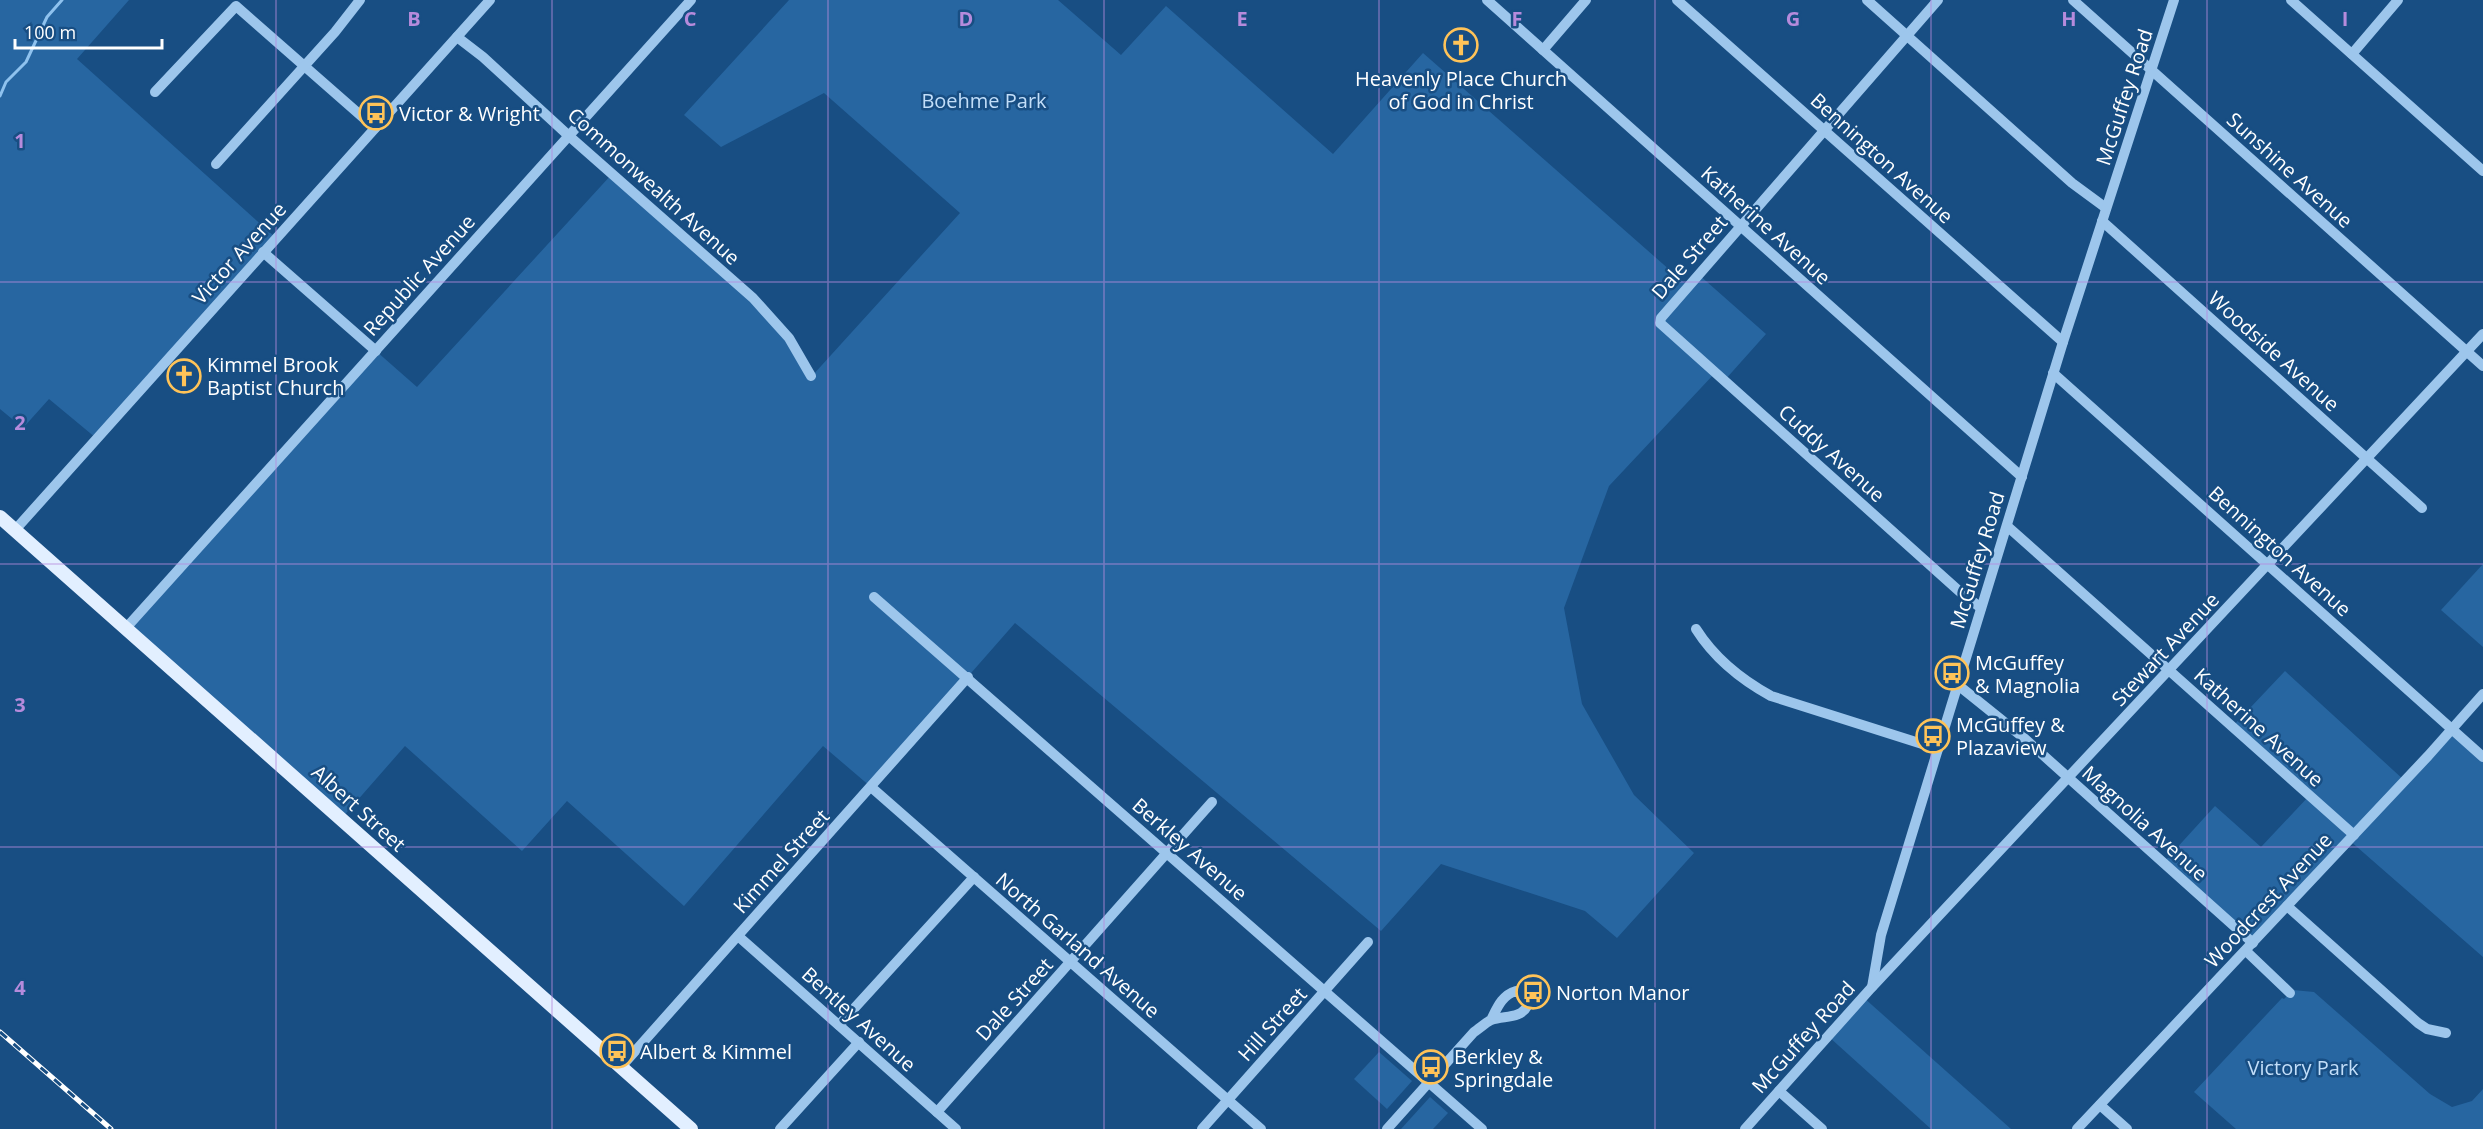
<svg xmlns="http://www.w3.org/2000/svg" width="2483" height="1129" viewBox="0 0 2483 1129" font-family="'Open Sans',sans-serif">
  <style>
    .green { fill: #2766a1 }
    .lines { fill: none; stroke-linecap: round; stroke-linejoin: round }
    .stream { stroke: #8fc2ee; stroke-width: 3 }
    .minor { stroke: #9dc6ec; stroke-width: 10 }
    .major { stroke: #e2efff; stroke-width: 14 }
    .rail-casing { stroke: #fff; stroke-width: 5 }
    .rail { stroke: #184e83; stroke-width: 3; stroke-dasharray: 9; stroke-linecap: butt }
    .grid { fill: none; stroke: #b68bdc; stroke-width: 1.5; stroke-opacity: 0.55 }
    .labels { text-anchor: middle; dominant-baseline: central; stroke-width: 5; stroke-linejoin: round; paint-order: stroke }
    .poi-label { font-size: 20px; fill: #fff; stroke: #184e83; text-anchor: start }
    .street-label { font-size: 20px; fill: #fff; stroke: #184e83 }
    .park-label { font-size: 20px; fill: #c2def9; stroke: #184e83 }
    .grid-label { font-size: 20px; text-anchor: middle; font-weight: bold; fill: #b68bdc; stroke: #184e83; stroke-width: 5; stroke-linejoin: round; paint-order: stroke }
  </style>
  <rect width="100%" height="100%" fill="#184e83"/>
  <!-- green -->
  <g class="green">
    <path d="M0,0H129L77,59L276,238L96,438L49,399L23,428L0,409Z"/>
    <path d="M789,0H1058L1121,55L1166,6L1333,154L1423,53L1688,286L1698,274L1766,334L1724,381L1715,373L1609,486L1564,608L1582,704L1634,795L1694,853L1617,938L1585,911L1441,864L1381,931L1015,623L871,787L823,746L684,906L567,801L522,851L405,746L341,819L126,628L376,351L417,387L612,174L753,298L812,376L960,213L824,93L721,147L684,115Z"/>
    <path d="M2483,564V647L2441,610Z"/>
    <path d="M2285,671L2405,781L2452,729L2483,757V957L2349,840L2253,943L2163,863L2215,806L2261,847L2309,796L2232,727Z"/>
    <path d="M2293,990L2314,992L2430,1094L2452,1107L2472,1101L2483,1089V1129H2236L2194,1092L2282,998L2284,999Z"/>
    <path d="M1863,997L2011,1129H1931L1828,1036Z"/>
    <path d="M1379,1052L1412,1081L1387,1109L1354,1079Z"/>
    <path d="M1430,1097L1448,1113L1433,1129H1401Z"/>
  </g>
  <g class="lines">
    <!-- stream -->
    <path class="stream" d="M0,96L6,82L26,62L47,17L62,0"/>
    <!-- minor -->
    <g class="minor">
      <path d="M1487,0L2022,477"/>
      <path d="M1677,0L2063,342"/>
      <path d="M1867,0L2072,183L2106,208"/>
      <path d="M1938,0L1661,318L1660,323L1959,591L1981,608"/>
      <path d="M2073,0L2483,366"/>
      <path d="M2291,0L2483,171"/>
      <path d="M457,37L483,57L569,136L753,298L789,338L811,376"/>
      <path d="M1543,50L1586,0"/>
      <path d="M2352,54L2398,0"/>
      <path d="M155,92L236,6L375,128"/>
      <path d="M216,164L335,32L360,0"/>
      <path d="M2102,221L2422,508"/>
      <path d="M263,252L376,351"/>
      <path d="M2053,373L2483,757"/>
      <path d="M2007,526L2354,835"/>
      <path d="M15,530L490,0"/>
      <path d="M874,597L1482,1129"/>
      <path d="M126,628L691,0"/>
      <path d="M1696,629C1715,659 1740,679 1771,696L1938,749"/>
      <path d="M1958,685L2024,738L2253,943"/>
      <path d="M871,787L1261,1129"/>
      <path d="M2287,906L2418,1023L2427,1029L2446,1033"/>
      <path d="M738,936L956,1129"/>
      <path d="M2246,951L2290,993"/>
      <path d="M1872,987L1881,935L1938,749L2063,342L2174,0"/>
      <path d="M839,1025L974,877"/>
      <path d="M621,1067L968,677"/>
      <path d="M1779,1091L1822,1129"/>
      <path d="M2100,1105L2127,1129"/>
      <path d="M937,1112L1212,802"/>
      <path d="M780,1129L859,1042"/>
      <path d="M1202,1129L1368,942"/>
      <path d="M1387,1129L1474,1032C1479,1029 1485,1023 1491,1020C1504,1015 1520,1020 1528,1005L1526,996L1516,991C1502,995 1497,1008 1491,1020"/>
      <path d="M1745,1129L1872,987L2483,334"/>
      <path d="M2077,1129L2428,756L2483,694"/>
    </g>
    <!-- major -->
    <path class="major" d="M0,517L691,1129"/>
    <defs>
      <path id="rail" d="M0,1032L111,1129"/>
    </defs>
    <!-- rail casing -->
    <use href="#rail" class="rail-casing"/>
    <!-- rail -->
    <use href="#rail" class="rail"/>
  </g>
  <!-- grid -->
  <path class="grid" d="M276,0V1129M552,0V1129M828,0V1129M1104,0V1129M1379,0V1129M1655,0V1129M1931,0V1129M2207,0V1129M0,282H2483M0,564H2483M0,847H2483"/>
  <!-- icons -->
  <defs>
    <symbol id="church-ring" viewBox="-11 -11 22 22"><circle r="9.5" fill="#184e83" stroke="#ffc358" stroke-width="1.5"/><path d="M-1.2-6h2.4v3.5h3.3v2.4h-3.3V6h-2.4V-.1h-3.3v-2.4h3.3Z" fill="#ffc358"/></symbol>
    <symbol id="bus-ring" viewBox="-11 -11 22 22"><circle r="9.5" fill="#184e83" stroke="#ffc358" stroke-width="1.5"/><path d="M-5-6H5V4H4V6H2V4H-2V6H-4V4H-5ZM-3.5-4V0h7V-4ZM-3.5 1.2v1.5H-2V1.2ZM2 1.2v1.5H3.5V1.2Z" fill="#ffc358"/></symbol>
  </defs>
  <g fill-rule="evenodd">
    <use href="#church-ring" x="1442" y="26" width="38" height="38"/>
    <use href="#bus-ring" x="357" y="94" width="38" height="38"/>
    <use href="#church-ring" x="165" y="357" width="38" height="38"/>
    <use href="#bus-ring" x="1933" y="654" width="38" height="38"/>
    <use href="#bus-ring" x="1914" y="717" width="38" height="38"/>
    <use href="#bus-ring" x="1514" y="973" width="38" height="38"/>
    <use href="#bus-ring" x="598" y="1032" width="38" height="38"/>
    <use href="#bus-ring" x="1412" y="1048" width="38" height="38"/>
  </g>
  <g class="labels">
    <!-- poi labels -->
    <g class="poi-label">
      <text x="1461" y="78" text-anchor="middle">Heavenly Place Church<tspan x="1461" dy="23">of God in Christ</tspan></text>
      <text x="399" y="113">Victor &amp; Wright</text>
      <text x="207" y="364">Kimmel Brook<tspan x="207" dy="23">Baptist Church</tspan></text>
      <text x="1975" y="662">McGuffey<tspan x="1975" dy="23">&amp; Magnolia</tspan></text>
      <text x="1956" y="724">McGuffey &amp;<tspan x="1956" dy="23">Plazaview</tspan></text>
      <text x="1556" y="992">Norton Manor</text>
      <text x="640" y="1051">Albert &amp; Kimmel</text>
      <text x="1454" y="1056">Berkley &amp;<tspan x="1454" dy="23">Springdale</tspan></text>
    </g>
    <!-- street labels -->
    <g class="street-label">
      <text transform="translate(2124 97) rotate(-72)">McGuffey Road</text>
      <text transform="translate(1882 158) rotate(42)">Bennington Avenue</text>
      <text transform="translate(2290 170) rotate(42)">Sunshine Avenue</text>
      <text transform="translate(654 186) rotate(42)">Commonwealth Avenue</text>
      <text transform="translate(1766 225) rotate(42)">Katherine Avenue</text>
      <text transform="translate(239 253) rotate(-48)">Victor Avenue</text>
      <text transform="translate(1689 257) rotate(-49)">Dale Street</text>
      <text transform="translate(419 275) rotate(-48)">Republic Avenue</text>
      <text transform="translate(2274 351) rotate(42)">Woodside Avenue</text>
      <text transform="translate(1832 453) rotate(42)">Cuddy Avenue</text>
      <text transform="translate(2280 551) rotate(42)">Bennington Avenue</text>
      <text transform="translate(1977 560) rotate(-73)">McGuffey Road</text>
      <text transform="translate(2165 649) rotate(-47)">Stewart Avenue</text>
      <text transform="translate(2259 727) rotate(42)">Katherine Avenue</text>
      <text transform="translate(359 808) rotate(42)">Albert Street</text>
      <text transform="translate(2145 823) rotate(42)">Magnolia Avenue</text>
      <text transform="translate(1190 849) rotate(41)">Berkley Avenue</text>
      <text transform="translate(781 861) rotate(-48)">Kimmel Street</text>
      <text transform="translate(2268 900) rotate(-47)">Woodcrest Avenue</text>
      <text transform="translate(1078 945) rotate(41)">North Garland Avenue</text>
      <text transform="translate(1014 999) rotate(-48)">Dale Street</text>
      <text transform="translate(859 1019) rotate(42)">Bentley Avenue</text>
      <text transform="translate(1272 1024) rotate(-48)">Hill Street</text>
      <text transform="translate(1803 1037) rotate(-48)">McGuffey Road</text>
    </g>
    <!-- park labels -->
    <g class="park-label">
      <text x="984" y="100">Boehme Park</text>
      <text x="2303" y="1067">Victory Park</text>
    </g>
  </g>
  <g class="grid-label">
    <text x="414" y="26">B</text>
    <text x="690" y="26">C</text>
    <text x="966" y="26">D</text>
    <text x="1242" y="26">E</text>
    <text x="1517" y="26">F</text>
    <text x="1793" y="26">G</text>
    <text x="2069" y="26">H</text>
    <text x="2345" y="26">I</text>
    <text x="20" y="148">1</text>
    <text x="20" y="430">2</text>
    <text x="20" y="712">3</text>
    <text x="20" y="995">4</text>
  </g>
  <!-- scale -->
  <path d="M15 39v9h147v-9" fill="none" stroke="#ffffff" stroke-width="3"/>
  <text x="24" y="39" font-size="18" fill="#ffffff" stroke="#184e83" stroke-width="4.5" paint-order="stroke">100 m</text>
</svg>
